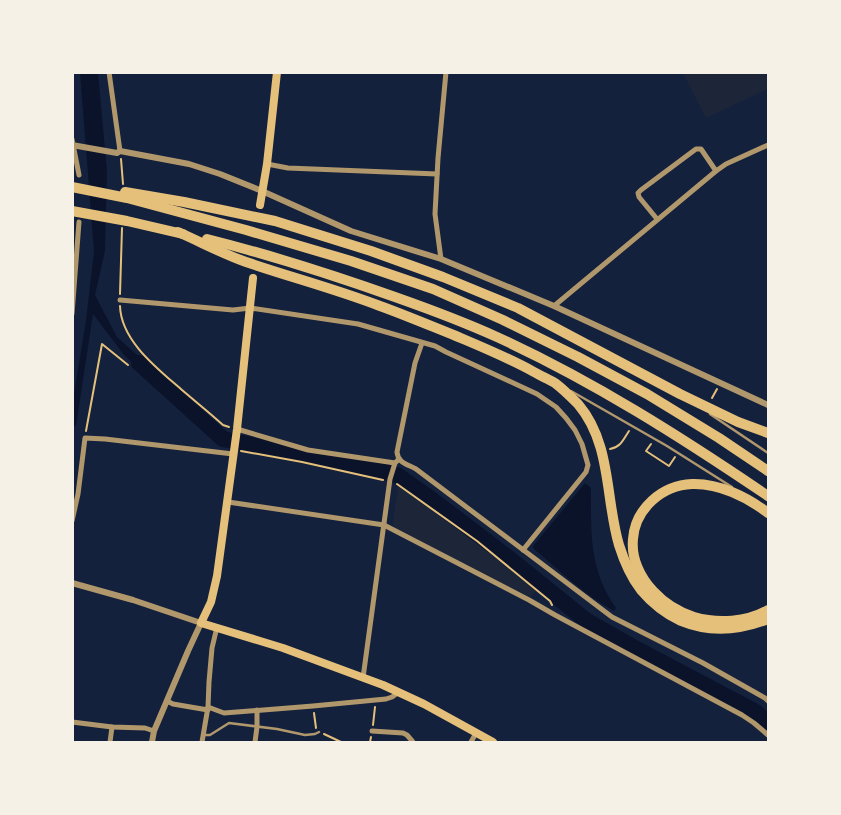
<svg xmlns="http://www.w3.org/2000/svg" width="841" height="815" viewBox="0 0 841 815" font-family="'Roboto Serif',serif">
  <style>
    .green { fill: #1d2539 }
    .water { fill: #0b132b }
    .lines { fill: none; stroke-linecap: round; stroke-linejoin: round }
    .river { stroke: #0b132b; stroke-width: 16 }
    .path { stroke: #e5c07b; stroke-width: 2 }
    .service { stroke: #b1986c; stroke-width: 2.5 }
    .minor { stroke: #b1986c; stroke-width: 5 }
    .tertiary { stroke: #b1986c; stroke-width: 6 }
    .secondary { stroke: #e5c07b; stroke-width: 8 }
    .motorway { stroke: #e5c07b; stroke-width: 10 }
  </style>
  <rect width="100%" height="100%" fill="#14213d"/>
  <!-- green -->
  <g class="green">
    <path d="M683,73H766L768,89L706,118Z"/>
    <path d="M398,486L476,543L536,591L530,597L395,529L393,523Z"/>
  </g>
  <!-- water -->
  <g class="water">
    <path d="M80,73H98L107,171L105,251L95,295L117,337L157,373L152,381L124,355L93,314L76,426H73V400L86,320L94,251Z"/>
    <path d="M585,483L591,488C591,533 589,569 616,608L614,611C584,595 559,570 534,549L533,546Z"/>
  </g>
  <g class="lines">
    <!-- river -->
    <path class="river" d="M139,363L223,439L378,470L397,475L430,498L505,555L587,621L633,647L743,705L756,712L768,723"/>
    <!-- path -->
    <g class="path">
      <path d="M121,159L123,184"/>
      <path d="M120,294L122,228"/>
      <path d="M120,306C121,341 158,369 182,390C196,402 210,413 223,425L229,427"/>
      <path d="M712,398L717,389"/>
      <path d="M86,431L102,344L128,365"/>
      <path d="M651,444L646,451L669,466L675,457"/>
      <path d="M610,449C621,447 623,440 629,431"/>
      <path d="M241,451L302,462L383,480"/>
      <path d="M397,484L477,541L550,601L552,605"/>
      <path d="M314,713L316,728"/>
      <path d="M373,725L375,707"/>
      <path d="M324,734L341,742"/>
      <path d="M370,742L371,737"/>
    </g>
    <!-- service -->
    <g class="service">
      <path d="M571,391L667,446L732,487"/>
      <path d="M710,414L768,453"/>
      <path d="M205,735H210L229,723L277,729L305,735L315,734L319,732"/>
    </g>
    <!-- minor -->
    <g class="minor">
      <path d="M109,72L120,151"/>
      <path d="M72,139L79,175"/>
      <path d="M267,164L288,168L437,174"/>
      <path d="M657,219L639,197L638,193L641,190L696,149H701L716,171"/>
      <path d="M441,259L435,214L438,158L446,72"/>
      <path d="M120,300L233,310L250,308L358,324L435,346L446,352L537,394L556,407L566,418L575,430L582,444L588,465L586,472L523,550"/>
      <path d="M554,306L716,171L726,164L768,145"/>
      <path d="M72,314L79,222"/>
      <path d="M422,343L415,363L397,452C398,463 407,464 416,469L612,617L703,663L765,698L768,701"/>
      <path d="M237,429L308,450L395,463"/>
      <path d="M228,502L384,525L529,600L555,615L742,715L754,723L768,735"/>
      <path d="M72,521L78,494L85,438L105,439L233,454"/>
      <path d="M363,678L390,479L395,463L399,459"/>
      <path d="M167,701L173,704L208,710"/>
      <path d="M208,707L224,713L313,706L386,699L392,697L399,692"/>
      <path d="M72,722L112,727L145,728L154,731"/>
      <path d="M372,731L403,733L407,735L413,742"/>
      <path d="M110,742L112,727"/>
      <path d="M202,742L208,707L209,682L212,648L217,627"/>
      <path d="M255,742L257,727V710"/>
      <path d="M471,742L476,733"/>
    </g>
    <!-- tertiary -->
    <g class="tertiary">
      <path d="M72,145L117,153L120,151L189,164L220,174L262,191L351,231L441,259L554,306L768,405"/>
      <path d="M72,583L133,600L201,623L188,651L154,731L152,742"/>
    </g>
    <!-- secondary -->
    <g class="secondary">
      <path d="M260,205L267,164L277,72"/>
      <path d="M253,278L237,429L217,576L211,602L201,623L283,648L383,685L424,704L493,742"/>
    </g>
    <!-- motorway -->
    <g class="motorway">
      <path d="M72,187L127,198L246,230L351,261L433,289L503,320L578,357L647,394L719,438L768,471"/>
      <path d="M125,192L184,202L275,221L371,251L443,277L518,308L680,394L738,422L768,433"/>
      <path d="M72,211L127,221L183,234"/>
      <path d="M178,232C201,242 223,254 246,262C290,277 336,289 380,306C405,315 431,326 456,336C482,347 509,358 534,372C541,376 548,379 555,383C563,389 571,397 578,404C612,444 605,498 619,545C624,561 631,577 641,590C652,603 666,614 681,621C710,633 740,630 768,619"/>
      <path d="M207,239C271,255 333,275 395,297C429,309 464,322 497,337C593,381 681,437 768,496"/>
      <path d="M768,513C747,497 719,483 692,484C662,485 635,509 633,539C631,558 640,577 653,591C664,603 678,612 694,617C718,624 747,622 768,610"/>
    </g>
  </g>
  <!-- border -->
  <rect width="841" height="815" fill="none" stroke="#f6f1e7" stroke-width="148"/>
</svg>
